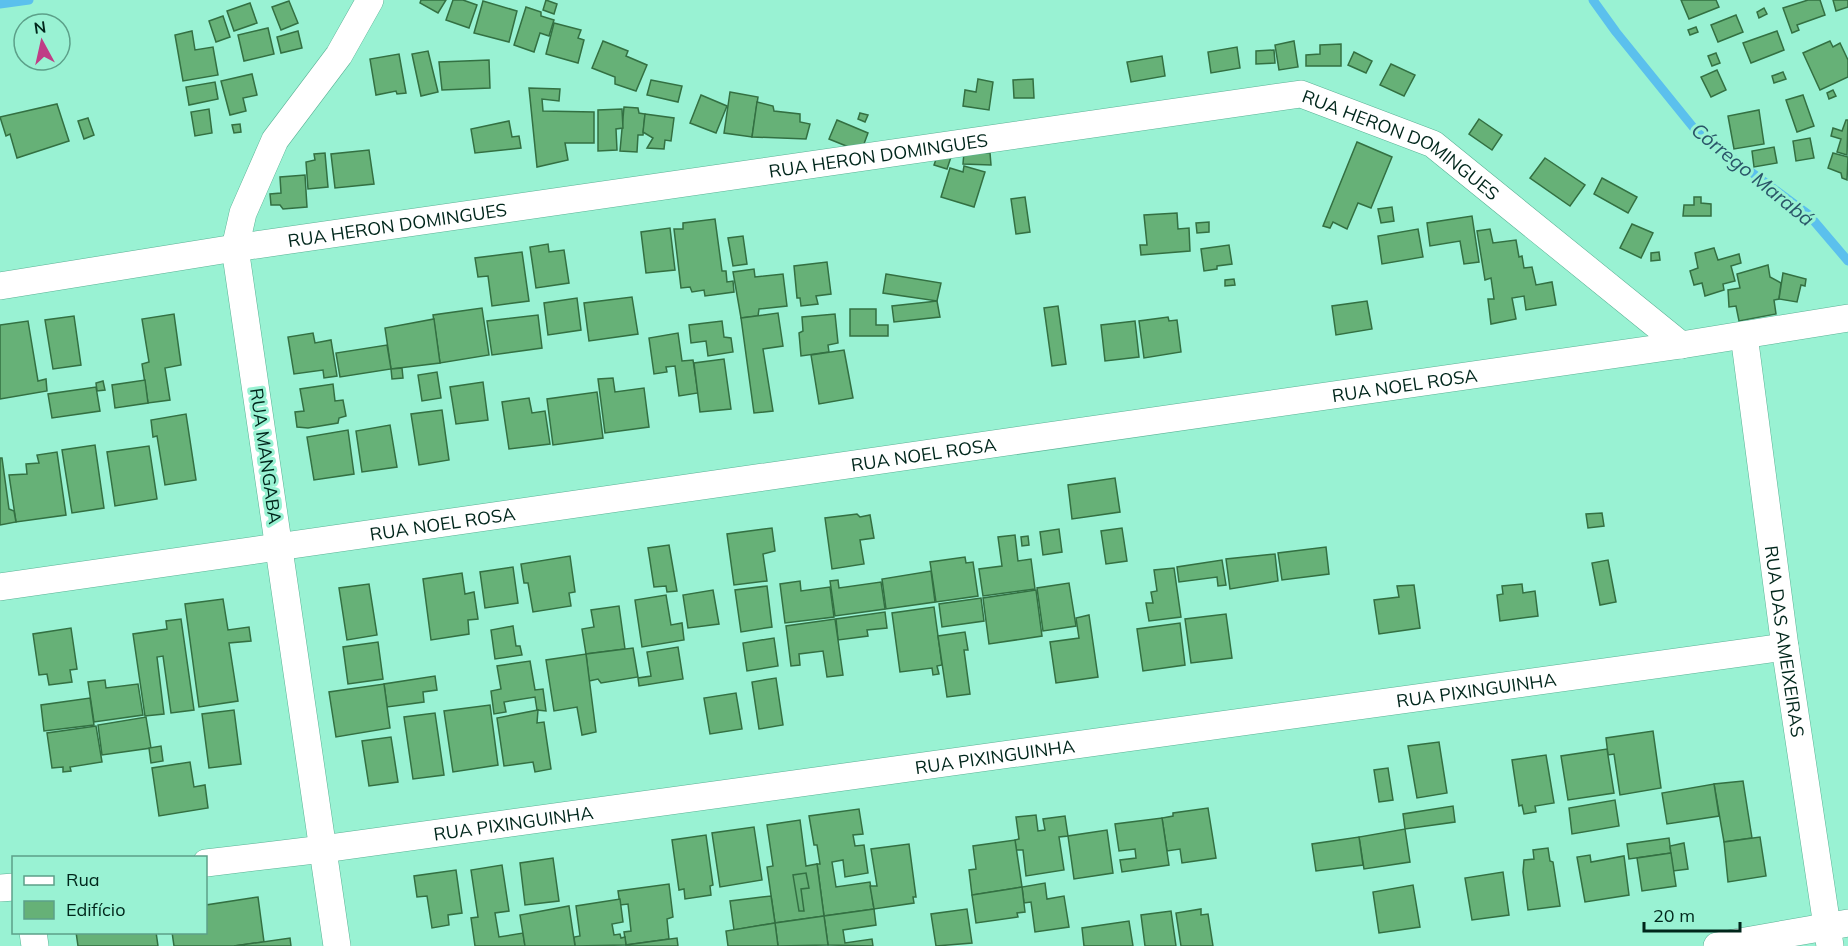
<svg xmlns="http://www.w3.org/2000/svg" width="1848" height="946" viewBox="0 0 1848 946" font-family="Mulish,sans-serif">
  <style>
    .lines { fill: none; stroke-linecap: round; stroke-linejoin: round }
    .stream { stroke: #5bc0ed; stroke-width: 9 }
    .building { fill: #66b177; stroke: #337042; stroke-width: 1.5 }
    .street-casing { stroke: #5ab295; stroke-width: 28 }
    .street { stroke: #fff; stroke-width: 27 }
    .labels { text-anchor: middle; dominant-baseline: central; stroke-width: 6; stroke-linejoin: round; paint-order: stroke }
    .street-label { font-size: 18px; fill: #00261b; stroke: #99f2d3 }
    .water-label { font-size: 20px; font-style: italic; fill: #2a5568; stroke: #99f2d3 }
  </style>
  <rect width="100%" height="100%" fill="#99f2d3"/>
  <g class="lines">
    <!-- stream -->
    <g class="stream">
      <path d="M1593,0L1616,32L1697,132L1808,214L1848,261"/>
      <path d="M0,4L29,0"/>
    </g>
  </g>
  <!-- building -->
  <g class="building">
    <path d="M421,0H446L438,13L420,3Z"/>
    <path d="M453,0H463L477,5L469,28L446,20Z"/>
    <path d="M546,0L557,4L554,14L543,10Z"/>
    <path d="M1681,0H1716L1719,7L1689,19Z"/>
    <path d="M1808,0H1820L1825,15L1797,25L1799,30L1792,33L1783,8Z"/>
    <path d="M1833,0H1848V7L1836,11Z"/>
    <path d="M289,1L298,23L281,30L272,7Z"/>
    <path d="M483,1L517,11L509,42L474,33Z"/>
    <path d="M250,3L257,23L234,31L227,11Z"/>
    <path d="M526,7L541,12V16L554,20L549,36L540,33L534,52L514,45Z"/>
    <path d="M1764,8L1767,14L1759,18L1757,12Z"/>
    <path d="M1736,15L1743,32L1718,42L1711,25Z"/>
    <path d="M223,16L230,37L216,42L209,21Z"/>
    <path d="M554,23L581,30L578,38L584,40L578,63L546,54Z"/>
    <path d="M1696,27L1698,32L1690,35L1688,30Z"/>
    <path d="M268,28L274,54L244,61L238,35Z"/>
    <path d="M192,31L195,50L213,47L218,75L183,81L175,35Z"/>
    <path d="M298,31L302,48L281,53L277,37Z"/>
    <path d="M1777,31L1784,50L1751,63L1743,43Z"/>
    <path d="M603,41L628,51L626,56L647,65L636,91L615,84V77L592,68Z"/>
    <path d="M1294,41L1298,67L1279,70L1275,45Z"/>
    <path d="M1830,41L1833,47L1840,43L1848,60V77L1820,90L1803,53Z"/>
    <path d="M1341,44V66H1306V55L1320,54V45Z"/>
    <path d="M1237,47L1240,68L1211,73L1208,52Z"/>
    <path d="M1274,50L1275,63L1256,64V51Z"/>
    <path d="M428,51L438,92L421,96L412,54Z"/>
    <path d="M1354,52L1372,61L1366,73L1348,65Z"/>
    <path d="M1716,53L1720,63L1712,66L1708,56Z"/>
    <path d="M399,54L406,93L397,94L396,91L376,95L370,59Z"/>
    <path d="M1162,56L1165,76L1131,82L1127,62Z"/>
    <path d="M489,60L490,88L442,90L439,62Z"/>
    <path d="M1391,64L1415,75L1404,96L1380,85Z"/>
    <path d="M1717,70L1726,90L1711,97L1701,77Z"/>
    <path d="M1783,72L1786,79L1774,83L1772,76Z"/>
    <path d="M252,74L257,95L243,98L246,111L230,115L221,81Z"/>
    <path d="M978,79L993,82L989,110L963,106L965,90L976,92Z"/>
    <path d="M1033,79L1034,98H1014L1013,80Z"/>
    <path d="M651,80L682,86L678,102L647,95Z"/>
    <path d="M215,82L218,99L189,105L186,87Z"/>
    <path d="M529,88L560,89L559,101L542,99L543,111L594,112V143H565L568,160L537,167Z"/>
    <path d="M1833,90L1836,96L1829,99L1827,93Z"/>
    <path d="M730,92L758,97L752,137L724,133Z"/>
    <path d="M701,95L727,106L716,133L690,123Z"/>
    <path d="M1803,95L1814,126L1797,132L1786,100Z"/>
    <path d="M757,102L773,106L774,111L800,114V122L810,124L806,139L752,137Z"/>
    <path d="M57,104L69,141L17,158L10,134L6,136L0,117Z"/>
    <path d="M624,107L638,108L639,113L645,114L643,135H638L637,152L620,151Z"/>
    <path d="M209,109L212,133L195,136L191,112Z"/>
    <path d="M622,109L623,128L616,129L617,150L598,151V110Z"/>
    <path d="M1759,110L1764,144L1734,149L1728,116Z"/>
    <path d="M860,113L868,115L865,122L858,119Z"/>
    <path d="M645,114L674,118L671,141L665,140L664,149L647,148L653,138L643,132Z"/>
    <path d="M88,118L94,135L84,139L78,121Z"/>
    <path d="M1479,119L1502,135L1492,150L1469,134Z"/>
    <path d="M837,120L868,133L861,152L829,139Z"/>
    <path d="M1846,120H1848L1847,155L1837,152L1841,139L1831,136L1833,128L1842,131Z"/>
    <path d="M509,121L512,137L519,136L521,148L475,153L471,129Z"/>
    <path d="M240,124L241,132L234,133L232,125Z"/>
    <path d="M1810,138L1814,158L1796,161L1793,141Z"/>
    <path d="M1357,142L1392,157L1371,208L1358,203L1347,229L1333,222L1330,228L1323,226Z"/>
    <path d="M1774,147L1777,163L1754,167L1752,151Z"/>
    <path d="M369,150L374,184L335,188L331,154Z"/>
    <path d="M964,152L990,153L991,165L963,164Z"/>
    <path d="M325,153L328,187L308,189L306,162L315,160L314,154Z"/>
    <path d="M1833,153L1848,157L1847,180L1842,178L1841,173L1828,168Z"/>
    <path d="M938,154L951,157L947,169L934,165Z"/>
    <path d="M1545,158L1585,185L1570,206L1530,178Z"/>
    <path d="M964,166L985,172L974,207L941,197L950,168L963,172Z"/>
    <path d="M305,175L307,207L283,209L280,205H271L270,194L281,193L280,177Z"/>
    <path d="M1602,178L1637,197L1628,213L1594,194Z"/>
    <path d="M1025,197L1030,232L1016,234L1011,199Z"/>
    <path d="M1694,197H1701V203L1711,204V216H1683L1684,205H1694Z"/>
    <path d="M1392,207L1394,221L1381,223L1378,209Z"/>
    <path d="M1177,213L1178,229L1189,228L1190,251L1141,255L1140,245H1147L1144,215Z"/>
    <path d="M1472,216L1479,262L1464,264L1460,241L1430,246L1427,223Z"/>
    <path d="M715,219L722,271H726L727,282L733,281L734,292L705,296L704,290L692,292L690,287L681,288L674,229H683V223Z"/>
    <path d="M1209,222V232L1197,233L1196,223Z"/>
    <path d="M1632,224L1653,233L1641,258L1620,248Z"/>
    <path d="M670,228L675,270L646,273L641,232Z"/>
    <path d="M1418,229L1423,257L1382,264L1378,236Z"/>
    <path d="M1490,229L1493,243L1516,240L1519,257L1522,256L1524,268L1532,267L1536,285L1552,282L1556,305L1526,310L1524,296L1512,298L1516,319L1491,324L1488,299H1494L1491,278L1485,280L1477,231Z"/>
    <path d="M743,236L747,264L733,266L728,238Z"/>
    <path d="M548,244L549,252L564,250L569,283L536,288L530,247Z"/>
    <path d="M1229,245L1232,264L1217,266V269L1204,271L1201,249Z"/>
    <path d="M1714,248L1718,260L1739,254L1741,263L1731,266L1735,281L1723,284L1724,290L1705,296L1702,283L1694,285L1690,271L1698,268L1695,253Z"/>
    <path d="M522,252L529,301L492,306L488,276L478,277L475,258Z"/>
    <path d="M1659,252L1660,260L1651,261V253Z"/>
    <path d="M827,262L831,294L816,296L818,304L801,306L800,298H797L794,266Z"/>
    <path d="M1768,265L1770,277L1781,283L1779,299L1774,300L1776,314L1739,321L1736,306L1729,307L1728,290L1740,288L1737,274Z"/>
    <path d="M754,269L755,277L783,274L787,306L759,309L758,316L741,318L733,272Z"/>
    <path d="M1783,273L1806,279L1805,286L1801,285L1797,302L1779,299Z"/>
    <path d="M886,274L941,283L937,301L883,293Z"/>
    <path d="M1234,279L1235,285L1225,286V280Z"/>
    <path d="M632,297L638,334L589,341L584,303Z"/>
    <path d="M577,298L581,330L548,335L544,303Z"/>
    <path d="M937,301L940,317L894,322L892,306Z"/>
    <path d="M1367,301L1372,329L1336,335L1332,306Z"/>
    <path d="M1058,306L1066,364L1052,366L1044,308Z"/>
    <path d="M482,308L489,355L440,363L433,315Z"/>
    <path d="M850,309H876V325H888V336H850Z"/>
    <path d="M778,313L783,346L763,349L773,411L754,413L741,318Z"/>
    <path d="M174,314L181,365L165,368L170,400L148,403L142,364L149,362L142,319Z"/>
    <path d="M835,314L838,343L828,345L829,352L801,356L799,333L803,331L802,317Z"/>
    <path d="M538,315L542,348L492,355L487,321Z"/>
    <path d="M74,316L81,365L53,369L45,320Z"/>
    <path d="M1168,317L1169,321L1177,320L1181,352L1144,358L1139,321Z"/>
    <path d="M434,319L440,363L391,369L385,328Z"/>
    <path d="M28,321L38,381L46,379L47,391L0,399V325Z"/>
    <path d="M722,321L724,337L731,338L733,352L708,356L706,341L691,343L689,325Z"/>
    <path d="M1135,321L1139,357L1105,361L1101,325Z"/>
    <path d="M313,333L315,343L331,340L337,376L324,378L323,370L294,374L288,337Z"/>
    <path d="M678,333L682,361L693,360L698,393L679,396L675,366L666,367L667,372L654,374L649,338Z"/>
    <path d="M387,345L391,369L340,377L336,353Z"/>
    <path d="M844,350L853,398L819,404L811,355Z"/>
    <path d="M724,359L731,409L700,412L694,363Z"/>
    <path d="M402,368L403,378L392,379L391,369Z"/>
    <path d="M437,372L441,398L422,401L418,375Z"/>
    <path d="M613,378L615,392L644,388L649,427L605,433L598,379Z"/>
    <path d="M145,380L148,403L115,408L112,385Z"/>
    <path d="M103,381L105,390L97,391L96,383Z"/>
    <path d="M483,382L488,420L456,424L450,387Z"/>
    <path d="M333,384L335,401L343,400L346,416L339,418L338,423L308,428L297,427L295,412L304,411L300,389Z"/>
    <path d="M96,387L100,411L52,418L48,394Z"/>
    <path d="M597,392L603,438L553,445L547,399Z"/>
    <path d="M529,398L532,413L545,411L550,444L509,449L502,402Z"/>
    <path d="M442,410L449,460L419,465L411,414Z"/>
    <path d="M186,414L196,480L165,485L157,436L153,437L151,420Z"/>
    <path d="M390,425L397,467L362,472L356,431Z"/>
    <path d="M348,430L354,474L314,480L307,437Z"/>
    <path d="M95,445L104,508L72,513L62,450Z"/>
    <path d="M149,446L157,499L115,506L107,452Z"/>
    <path d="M57,452L66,515L16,522L9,475L27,474L26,464L39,463L37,455Z"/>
    <path d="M0,458H2L9,509L14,511L16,522L0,525Z"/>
    <path d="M1115,478L1120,512L1072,519L1068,485Z"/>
    <path d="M1602,513L1604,526L1588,528L1586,514Z"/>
    <path d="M857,514L860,517L870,515L874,538L860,540L864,564L832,569L825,518Z"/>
    <path d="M772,528L775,551L763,554L767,581L734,585L727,534Z"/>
    <path d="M1122,528L1127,561L1106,564L1101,531Z"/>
    <path d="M1059,529L1062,552L1043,555L1040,532Z"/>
    <path d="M1015,535L1018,561L1031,559L1035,589L983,596L979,569L1002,566L998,537Z"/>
    <path d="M1028,536L1029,545L1022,546L1021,537Z"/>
    <path d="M669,545L677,591L667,592L666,586L654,587L648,548Z"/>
    <path d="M1326,547L1329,574L1282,580L1278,553Z"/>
    <path d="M1275,554L1278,581L1230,589L1226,559Z"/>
    <path d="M570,556L575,592L569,593L571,606L533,612L528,583H524L521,564Z"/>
    <path d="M965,557L966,563L973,562L978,596L936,602L930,562Z"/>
    <path d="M1222,560L1226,585L1218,586L1217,577L1179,582L1177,567Z"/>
    <path d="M1608,560L1616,602L1600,605L1592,563Z"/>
    <path d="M513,567L518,603L485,608L480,572Z"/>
    <path d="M1174,568L1181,617L1149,621L1146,603H1153L1151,592L1157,591L1154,570Z"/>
    <path d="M931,571L935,602L886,609L882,579Z"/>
    <path d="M462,573L465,594L474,592L478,619L468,620L469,634L431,640L423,579Z"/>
    <path d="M838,580L839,588L881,582L885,609L835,616L830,581Z"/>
    <path d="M800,581L801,591L830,587L834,617L785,623L780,584Z"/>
    <path d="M1069,583L1076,626L1043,631L1037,588Z"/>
    <path d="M369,584L377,635L347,640L339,588Z"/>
    <path d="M1522,584L1523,593L1535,591L1538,616L1500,621L1497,595L1503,594L1502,586Z"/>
    <path d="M1414,585L1420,628L1379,634L1374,600L1399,597L1397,586Z"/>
    <path d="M767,586L772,627L741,632L735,590Z"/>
    <path d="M713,590L719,624L688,628L683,595Z"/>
    <path d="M1036,590L1042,636L989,644L983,598Z"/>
    <path d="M666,595L671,625L682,623L684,640L642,647L635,600Z"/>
    <path d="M981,598L984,621L942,627L939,604Z"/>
    <path d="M223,599L228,630L249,627L251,641L229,643L238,701L199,707L185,604Z"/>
    <path d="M619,606L625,649L586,654L582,629L594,627L591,610Z"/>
    <path d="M934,607L942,665L937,666L939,674L933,675L932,668L900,672L892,613Z"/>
    <path d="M885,612L887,628L867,630L868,636L838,640L836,619Z"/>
    <path d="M1226,614L1232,658L1191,663L1185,619Z"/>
    <path d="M1089,615L1098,677L1056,683L1050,642L1079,638L1076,618Z"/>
    <path d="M181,619L194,710L171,713L163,656L157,657L164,714L145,716L133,634L167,629L166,621Z"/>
    <path d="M835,619L843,675L827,677L823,651L799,654L800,665L791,666L786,626Z"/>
    <path d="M1180,623L1185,665L1143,671L1137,629Z"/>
    <path d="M513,626L516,646H520L522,655L495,659L491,630Z"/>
    <path d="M71,628L77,669L70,670L72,682L49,685L47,674L39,675L33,634Z"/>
    <path d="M965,632L968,650H964L970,694L947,697L938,636Z"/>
    <path d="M774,638L778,666L747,671L743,643Z"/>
    <path d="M378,642L383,679L348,684L343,647Z"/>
    <path d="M678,647L683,679L639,686L638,678L651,676L647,652Z"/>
    <path d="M633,648L638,677L601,683L598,679L589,681L586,654Z"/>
    <path d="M586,654L596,732L582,735L577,707L554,711L546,660Z"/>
    <path d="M530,661L535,690L543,689L546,711L537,710L535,697L504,702L506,712L494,714L491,691L501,689L497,666Z"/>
    <path d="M435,676L437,690L423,692L424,702L387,707L384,684Z"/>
    <path d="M776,678L783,725L759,729L752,682Z"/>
    <path d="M105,680L106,688L138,684L143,715L94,722L88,682Z"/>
    <path d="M384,684L390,728L336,737L329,692Z"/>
    <path d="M736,693L742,729L710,734L704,698Z"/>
    <path d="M90,698L94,725L44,731L41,705Z"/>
    <path d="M490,705L498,765L453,772L444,711Z"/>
    <path d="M234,710L241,764L209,768L202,714Z"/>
    <path d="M538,710L537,723L544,722L551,769L535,772L533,762L504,766L497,718Z"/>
    <path d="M435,713L444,775L413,779L404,717Z"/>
    <path d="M146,717L151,748L102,755L98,725Z"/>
    <path d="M96,726L102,762L70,767L71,771L63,772V767L52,768L47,733Z"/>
    <path d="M1653,731L1661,788L1620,795L1614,754L1608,755L1606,738Z"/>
    <path d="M391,737L398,782L369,786L362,741Z"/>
    <path d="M1439,742L1447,793L1417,798L1408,746Z"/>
    <path d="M161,746L163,761L151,763L149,748Z"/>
    <path d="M1607,749L1614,793L1568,800L1561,756Z"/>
    <path d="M1546,755L1554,803L1535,806L1536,812L1524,814L1522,805L1519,806L1512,760Z"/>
    <path d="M190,762L194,787L205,785L208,808L159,816L152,768Z"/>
    <path d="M1388,768L1393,800L1379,802L1374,770Z"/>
    <path d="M1743,781L1752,838L1724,842L1714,784Z"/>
    <path d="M1714,784L1719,816L1667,824L1662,793Z"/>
    <path d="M1615,800L1619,826L1572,834L1569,808Z"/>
    <path d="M1453,806L1455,822L1405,829L1403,814Z"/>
    <path d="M1208,808L1216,858L1182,863L1180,849L1167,851L1162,818L1173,816V813Z"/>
    <path d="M859,809L863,834L853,835L855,846L864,845L868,873L845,877L843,860L832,862L836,887L870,882L874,909L824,916L817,864H820L817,845H814L809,816Z"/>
    <path d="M1036,815L1038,831L1045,830L1043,819L1065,816L1068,836L1059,837L1064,870L1026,876L1023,850H1016L1015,840L1019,839L1016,817Z"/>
    <path d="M1162,818L1169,865L1122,872L1120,860L1136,858L1135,849L1119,851L1115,824Z"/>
    <path d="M800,820L806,866L817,864L824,916L775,923L767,867L773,866L767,825Z"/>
    <path d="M754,827L762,880L720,887L712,833Z"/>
    <path d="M1405,829L1410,862L1364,869L1359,837Z"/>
    <path d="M1107,830L1113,873L1074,879L1068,836Z"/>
    <path d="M706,835L713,885L710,886L711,895L685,899L684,889L679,890L672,840Z"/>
    <path d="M1359,837L1363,865L1316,871L1312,844Z"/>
    <path d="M1760,837L1766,876L1728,882L1724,842Z"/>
    <path d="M1669,838L1671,853L1629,859L1627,844Z"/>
    <path d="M1015,840L1022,887L972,895L969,870L976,869L973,846Z"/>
    <path d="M1684,843L1688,869L1673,871L1670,846Z"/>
    <path d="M909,844L916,897H913L914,903L874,909L870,886H877L871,849Z"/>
    <path d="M1548,848L1550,861L1553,862L1560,906L1528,910L1523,872L1524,860L1534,859L1533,850Z"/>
    <path d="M1671,853L1676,886L1642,891L1637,858Z"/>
    <path d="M1590,855L1591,862L1624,856L1629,895L1585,902L1577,857Z"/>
    <path d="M553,858L559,901L525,905L520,863Z"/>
    <path d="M502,865L509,911L495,913L499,937L523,933L525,946H475L471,918L478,917L471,870Z"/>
    <path d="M456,870L462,913L448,915L449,925L432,928L427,896L417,897L414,876Z"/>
    <path d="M1503,872L1509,915L1472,920L1465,878Z"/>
    <path d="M806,873L809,888L801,889L804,911H799L793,875Z"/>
    <path d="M1045,883L1047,899L1064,896L1069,927L1035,932L1031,902L1024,903L1022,887Z"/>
    <path d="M669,884L673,917L667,919L669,939L626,945L624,932L631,931L628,904L620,905L618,891Z"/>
    <path d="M1413,885L1420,927L1379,933L1373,892Z"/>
    <path d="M1022,887L1025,912L1017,913L1018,917L976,923L972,895Z"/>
    <path d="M771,896L775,923L734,930L730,901Z"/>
    <path d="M258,897L264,942L234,946H174L172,932H206V905Z"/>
    <path d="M620,899L623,922L612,924L614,935L620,934L621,938L625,937L626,945L575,946L574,937L580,936L576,906Z"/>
    <path d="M569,906L575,946H525L520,915Z"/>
    <path d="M874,909L876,925L843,930L845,943L872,939L873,946L828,945L824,916Z"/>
    <path d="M967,909L972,943L936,946L931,914Z"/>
    <path d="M1201,909V915L1208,914L1213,946H1181L1176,913Z"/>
    <path d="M1171,911L1176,946H1145L1141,915Z"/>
    <path d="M824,916L828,945L778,946L775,923Z"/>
    <path d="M1129,921L1133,946H1084L1082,928Z"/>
    <path d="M775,923L778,946H728L726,931Z"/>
    <path d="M76,932H156L158,946H78Z"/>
    <path d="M290,938L291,946H234Z"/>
    <path d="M677,938L678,946H626V945Z"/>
  </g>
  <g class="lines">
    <defs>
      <g id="street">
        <path id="s1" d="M0,286L235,248L1301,94L1433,144L1681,345"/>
        <path id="s2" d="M1744,335L1785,647L1830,946"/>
        <path id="s3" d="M0,587L1681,345L1848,318"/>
        <path id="s4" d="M206,863L323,849L1785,647"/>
        <path d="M0,888L14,887"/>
        <path d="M33,932L35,946"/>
        <path d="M337,946L235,248L243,213L275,140L339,55L370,0"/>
        <path d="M1717,946L1848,923"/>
      </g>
    </defs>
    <!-- street casing -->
    <use href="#street" class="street-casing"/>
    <!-- street -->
    <use href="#street" class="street"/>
  </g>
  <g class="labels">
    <!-- street labels -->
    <g class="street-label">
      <text stroke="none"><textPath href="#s1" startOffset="1428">RUA HERON DOMINGUES</textPath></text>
      <text stroke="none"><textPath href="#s1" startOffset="888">RUA HERON DOMINGUES</textPath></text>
      <text stroke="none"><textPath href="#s1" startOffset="402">RUA HERON DOMINGUES</textPath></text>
      <text stroke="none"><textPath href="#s3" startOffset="1419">RUA NOEL ROSA</textPath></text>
      <text stroke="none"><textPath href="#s3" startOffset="933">RUA NOEL ROSA</textPath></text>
      <text transform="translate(266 456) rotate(82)">RUA MANGABA</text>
      <text stroke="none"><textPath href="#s3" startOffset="447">RUA NOEL ROSA</textPath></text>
      <text stroke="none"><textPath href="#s2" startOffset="309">RUA DAS AMEIXEIRAS</textPath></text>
      <text stroke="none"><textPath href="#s4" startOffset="1282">RUA PIXINGUINHA</textPath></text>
      <text stroke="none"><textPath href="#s4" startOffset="796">RUA PIXINGUINHA</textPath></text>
      <text stroke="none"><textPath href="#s4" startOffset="310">RUA PIXINGUINHA</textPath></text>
    </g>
    <!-- water labels -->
    <g class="water-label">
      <text transform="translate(1753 174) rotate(39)">Córrego Marabá</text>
    </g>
  </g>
  <!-- legend -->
  <rect x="12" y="856" width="195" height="78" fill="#99f2d3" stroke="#5ca089" stroke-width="1.5"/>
  <rect x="24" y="876" width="30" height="9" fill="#ffffff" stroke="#5ca089" stroke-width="1.5"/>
  <text x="66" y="886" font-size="18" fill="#00261b">Rua</text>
  <rect x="24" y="901" width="30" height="18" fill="#66b177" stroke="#5ca089" stroke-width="1.5"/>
  <text x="66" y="916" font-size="18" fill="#00261b">Edifício</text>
  <!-- north arrow -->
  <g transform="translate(42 42) rotate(352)"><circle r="28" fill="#99f2d3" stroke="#5ca089" stroke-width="1.5"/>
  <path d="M0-4.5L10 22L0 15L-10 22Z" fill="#bf3d86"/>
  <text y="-9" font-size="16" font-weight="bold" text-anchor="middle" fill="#00261b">N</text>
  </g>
  <!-- scale -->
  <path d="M1644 922v9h96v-9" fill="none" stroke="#00261b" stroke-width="3"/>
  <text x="1653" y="922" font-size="18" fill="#00261b" stroke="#99f2d3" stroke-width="4.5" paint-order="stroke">20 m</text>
</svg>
